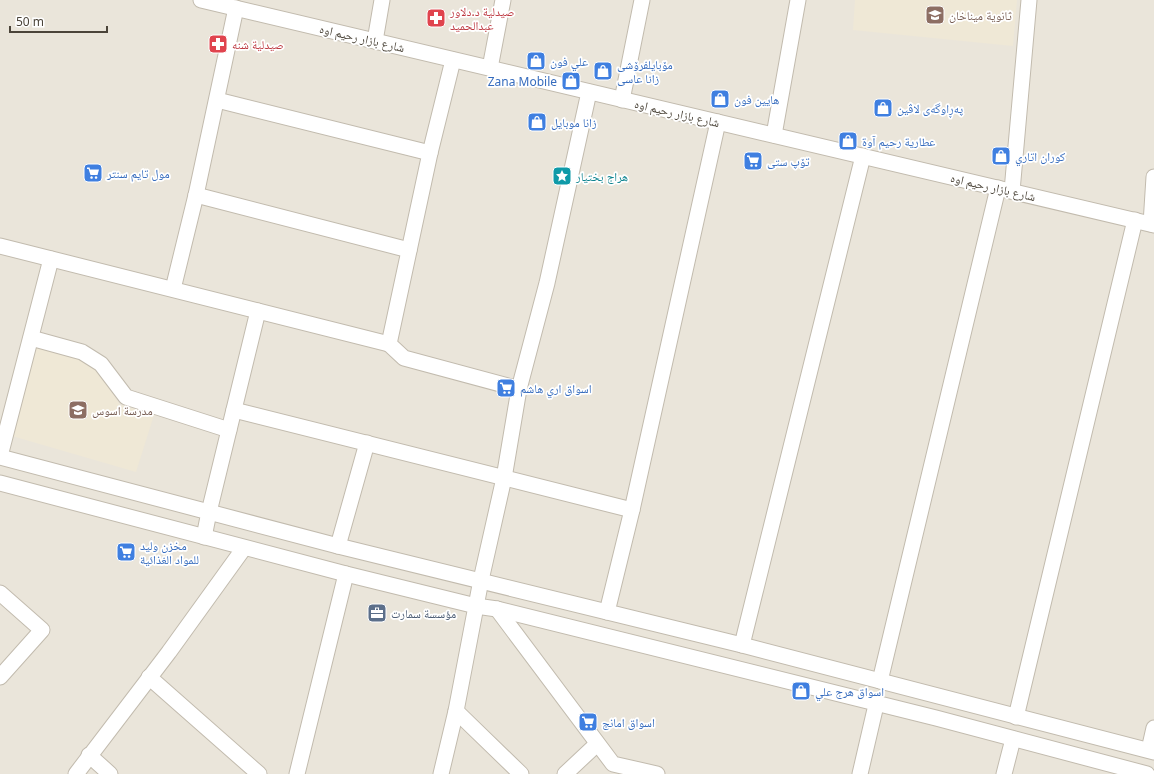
<svg xmlns="http://www.w3.org/2000/svg" width="1154" height="774" viewBox="0 0 1154 774" font-family="'Noto Sans','Noto Naskh Arabic',sans-serif">
  <style>
    .residential { fill: #eae5da }
    .education { fill: #efe8d6 }
    .lines { fill: none; stroke-linecap: round; stroke-linejoin: round }
    .minor-casing { stroke: #c2bbae; stroke-width: 17 }
    .minor { stroke: #fff; stroke-width: 15 }
    .labels { text-anchor: middle; dominant-baseline: central; stroke-width: 3.5; stroke-linejoin: round; paint-order: stroke }
    .health-label { font-size: 12px; fill: #be3a42; stroke: #fff; text-anchor: start }
    .education-label { font-size: 12px; fill: #785e54; stroke: #fff; text-anchor: start }
    .street-label { font-size: 12px; fill: #4b4439; stroke: #fff }
    .shop-label { font-size: 12px; fill: #366cbe; stroke: #fff; text-anchor: start }
    .culture-label { font-size: 12px; fill: #0d838f; stroke: #fff; text-anchor: start }
    .service-label { font-size: 12px; fill: #4e5e75; stroke: #fff; text-anchor: start }
  </style>
  <rect width="100%" height="100%" fill="#f6f3ec"/>
  <!-- residential -->
  <rect class="residential" x="0" y="0" width="1154" height="774"/>
  <!-- education -->
  <g class="education">
    <path d="M855,0H1017L1013,46L853,30Z"/>
    <path d="M35,344L81,356L96,367L120,405L154,415L136,472L12,436Z"/>
  </g>
  <g class="lines">
    <defs>
      <g id="minor">
        <path d="M201,0L1154,225"/>
        <path d="M375,41L382,0"/>
        <path d="M453,60L430,153L389,344L404,358L519,389"/>
        <path d="M490,68L503,0"/>
        <path d="M217,100L430,153"/>
        <path d="M622,100L642,0"/>
        <path d="M774,135L798,0"/>
        <path d="M1012,191L1029,0"/>
        <path d="M196,195L409,250"/>
        <path d="M1151,224L1154,177"/>
        <path d="M0,246L389,344"/>
        <path d="M173,289L196,195L236,8"/>
        <path d="M31,338L82,352L101,364L126,397L229,430"/>
        <path d="M234,410L632,510"/>
        <path d="M0,456L51,259"/>
        <path d="M0,457L338,546L742,645L1154,752"/>
        <path d="M0,483L346,574L476,606L497,609L936,718L1147,774"/>
        <path d="M204,537L209,512L258,311"/>
        <path d="M338,546L367,443"/>
        <path d="M0,593L42,630L0,677"/>
        <path d="M497,609L613,764L657,774"/>
        <path d="M607,612L632,510L718,122"/>
        <path d="M742,645L863,156"/>
        <path d="M149,677L259,774"/>
        <path d="M880,681L998,188"/>
        <path d="M456,711L521,774"/>
        <path d="M1016,717L1135,220"/>
        <path d="M1149,750L1154,728"/>
        <path d="M89,755L110,774"/>
        <path d="M76,774L169,652L244,548"/>
        <path d="M297,774L346,574"/>
        <path d="M441,774L456,711L481,580L504,478L519,389L547,283L589,92"/>
        <path d="M565,774L597,744"/>
        <path d="M860,774L876,705"/>
        <path d="M1004,774L1013,739"/>
      </g>
    </defs>
    <!-- minor casing -->
    <use href="#minor" class="minor-casing"/>
    <!-- minor -->
    <use href="#minor" class="minor"/>
  </g>
  <!-- icons -->
  <defs>
    <symbol id="school-square" viewBox="-11 -11 22 22"><rect x="-9" y="-9" width="18" height="18" rx="4" fill="#8d6e63" stroke="#fff"/><path d="M0-5L7-2L0 1L-7-2ZM-4 1L0 2.5L4 1V4Q0 6-4 4Z" fill="#fff"/></symbol>
    <symbol id="pharmacy-square" viewBox="-11 -11 22 22"><rect x="-9" y="-9" width="18" height="18" rx="4" fill="#e0444e" stroke="#fff"/><path d="M-2-6h4v4h4v4h-4v4h-4v-4h-4v-4h4Z" fill="#fff"/></symbol>
    <symbol id="shop-square" viewBox="-11 -11 22 22"><rect x="-9" y="-9" width="18" height="18" rx="4" fill="#3f7fe0" stroke="#fff"/><path d="M-5-2.5h2.3a2.7 3.5 0 0 1 5.4 0H5L5.5 6h-11ZM-1.5-2.5h3a1.5 2.3 0 0 0-3 0Z" fill="#fff"/></symbol>
    <symbol id="supermarket-square" viewBox="-11 -11 22 22"><rect x="-9" y="-9" width="18" height="18" rx="4" fill="#3f7fe0" stroke="#fff"/><path d="M-6-5.5h2.5l.6 2H6L4.5 2H-2.5L-4.4-4H-6ZM-1.5 3.2a1.3 1.3 0 1 0 .1 0ZM3 3.2a1.3 1.3 0 1 0 .1 0Z" fill="#fff"/></symbol>
    <symbol id="sight-square" viewBox="-11 -11 22 22"><rect x="-9" y="-9" width="18" height="18" rx="4" fill="#0f9aa8" stroke="#fff"/><path d="M0-6L1.8-2.2L6-1.7L2.9 1.2L3.7 5.4L0 3.3L-3.7 5.4L-2.9 1.2L-6-1.7L-1.8-2.2Z" fill="#fff"/></symbol>
    <symbol id="office-square" viewBox="-11 -11 22 22"><rect x="-9" y="-9" width="18" height="18" rx="4" fill="#5c6f8a" stroke="#fff"/><path d="M-6-3h4V-5.5h4V-3h4V5H-6ZM-1-4.5V-3h2v-1.5ZM-6 0V1H6V0Z" fill="#fff"/></symbol>
  </defs>
  <g fill-rule="evenodd">
    <use href="#school-square" x="924" y="4" width="22" height="22"/>
    <use href="#pharmacy-square" x="425" y="7" width="22" height="22"/>
    <use href="#pharmacy-square" x="207" y="33" width="22" height="22"/>
    <use href="#shop-square" x="525" y="50" width="22" height="22"/>
    <use href="#shop-square" x="592" y="60" width="22" height="22"/>
    <use href="#shop-square" x="560" y="70" width="22" height="22"/>
    <use href="#shop-square" x="709" y="88" width="22" height="22"/>
    <use href="#shop-square" x="872" y="97" width="22" height="22"/>
    <use href="#shop-square" x="526" y="111" width="22" height="22"/>
    <use href="#shop-square" x="837" y="130" width="22" height="22"/>
    <use href="#shop-square" x="990" y="145" width="22" height="22"/>
    <use href="#supermarket-square" x="742" y="150" width="22" height="22"/>
    <use href="#supermarket-square" x="82" y="162" width="22" height="22"/>
    <use href="#sight-square" x="551" y="165" width="22" height="22"/>
    <use href="#supermarket-square" x="495" y="377" width="22" height="22"/>
    <use href="#school-square" x="67" y="399" width="22" height="22"/>
    <use href="#supermarket-square" x="115" y="541" width="22" height="22"/>
    <use href="#office-square" x="366" y="602" width="22" height="22"/>
    <use href="#shop-square" x="790" y="680" width="22" height="22"/>
    <use href="#supermarket-square" x="577" y="711" width="22" height="22"/>
  </g>
  <g class="labels">
    <!-- health labels -->
    <g class="health-label">
      <text x="450" y="11">صيدلية د.دلاور<tspan x="450" dy="14">عبدالحميد</tspan></text>
      <text x="232" y="44">صيدلية شنه</text>
    </g>
    <!-- education labels -->
    <g class="education-label">
      <text x="949" y="15">ثانوية ميناخان</text>
      <text x="92" y="410">مدرسة اسوس</text>
    </g>
    <!-- street labels -->
    <g class="street-label">
      <text transform="translate(362 38) rotate(13)">شارع بازار رحيم اوه</text>
      <text transform="translate(677 113) rotate(13)">شارع بازار رحيم اوه</text>
      <text transform="translate(993 187) rotate(13)">شارع بازار رحيم اوه</text>
    </g>
    <!-- shop labels -->
    <g class="shop-label">
      <text x="550" y="61">علي فون</text>
      <text x="617" y="64">مۆبایلفرۆشی<tspan x="617" dy="14">زانا عاسی</tspan></text>
      <text x="557" y="81" text-anchor="end">Zana Mobile</text>
      <text x="734" y="99">هايين فون</text>
      <text x="897" y="108">پەڕاوگەی لاڤین</text>
      <text x="551" y="122">زانا موبايل</text>
      <text x="862" y="141">عطارية رحيم آوة</text>
      <text x="1015" y="156">كوران اتاري</text>
      <text x="767" y="161">تۆپ ستی</text>
      <text x="107" y="173">مول تايم سنتر</text>
      <text x="520" y="388">اسواق اري هاشم</text>
      <text x="140" y="545">مخزن وليد<tspan x="140" dy="14">للمواد الغذائية</tspan></text>
      <text x="815" y="691">اسواق هرج علي</text>
      <text x="602" y="722">اسواق امانج</text>
    </g>
    <!-- culture labels -->
    <g class="culture-label">
      <text x="576" y="176">هراج بختيار</text>
    </g>
    <!-- service labels -->
    <g class="service-label">
      <text x="391" y="613">مؤسسة سمارت</text>
    </g>
  </g>
  <!-- scale -->
  <path d="M10 26v6h97v-6" fill="none" stroke="#4b4439" stroke-width="2"/>
  <text x="16" y="26" font-size="12" fill="#4b4439" stroke="#ffffff" stroke-width="3" paint-order="stroke">50 m</text>
</svg>
